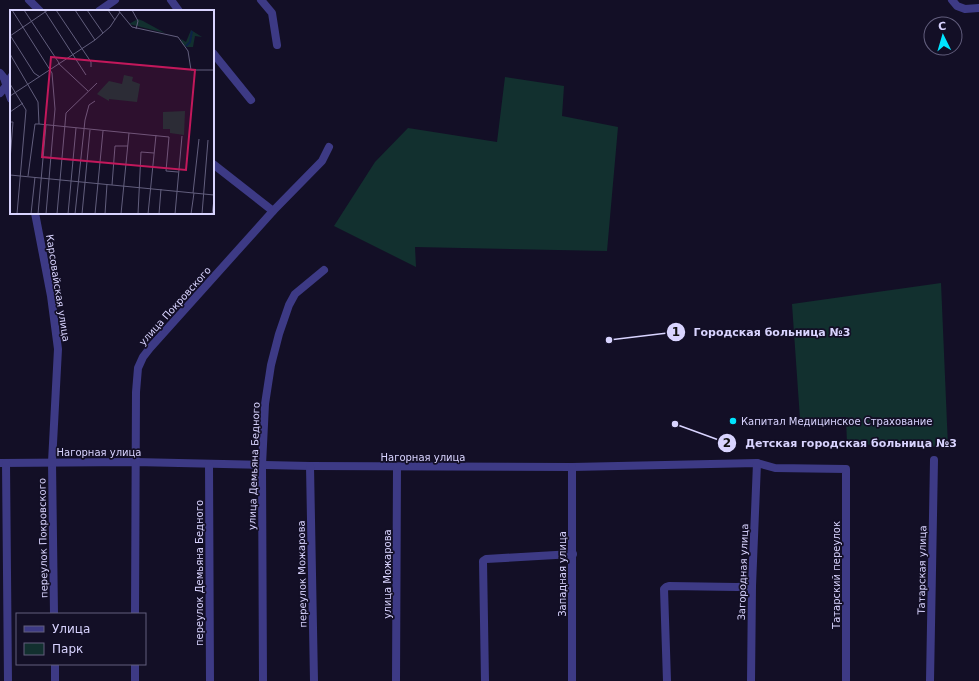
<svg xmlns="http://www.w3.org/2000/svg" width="979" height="681" viewBox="0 0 979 681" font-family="'DejaVu Sans',sans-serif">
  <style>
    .green { fill: #12302f }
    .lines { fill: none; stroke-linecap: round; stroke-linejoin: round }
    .minor { stroke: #3d3a85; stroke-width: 8 }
    .poi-dot { fill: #00e5ff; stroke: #130f26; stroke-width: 1.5 }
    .labels { text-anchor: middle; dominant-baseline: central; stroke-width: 3.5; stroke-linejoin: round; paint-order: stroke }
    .street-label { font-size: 10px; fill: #d9d4ff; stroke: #130f26 }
    .poi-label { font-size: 10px; fill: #d9d4ff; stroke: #130f26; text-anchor: start }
    .inset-river { fill: none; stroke: #0c2248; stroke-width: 2 }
    .inset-road { fill: none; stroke: #625e7d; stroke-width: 1 }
    .view { fill: #c2185b; fill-opacity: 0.15; stroke: #c2185b; stroke-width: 2 }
    .inset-edge { fill: none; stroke: #d9d4ff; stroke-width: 2 }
    .leader { fill: none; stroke: #d9d4ff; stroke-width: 1.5 }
    .callout-dot { fill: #d9d4ff; stroke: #130f26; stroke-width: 1.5 }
    .mark-label { font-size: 12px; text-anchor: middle; font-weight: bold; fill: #111 }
    .callout-label { font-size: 11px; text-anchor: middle; font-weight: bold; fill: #d9d4ff; stroke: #130f26; stroke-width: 3.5; stroke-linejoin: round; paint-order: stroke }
  </style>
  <rect width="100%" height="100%" fill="#130f26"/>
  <!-- green -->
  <g class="green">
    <path d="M505,77L564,86L562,116L618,127L607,251L415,247L416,267L334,226L375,162L408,128L497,142Z"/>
    <path d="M941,283L948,447L847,444L846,417L800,419L792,304Z"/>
  </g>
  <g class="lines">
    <!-- minor -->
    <g class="minor">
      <path d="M29,0L40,11"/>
      <path d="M171,0L179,11"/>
      <path d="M261,0L272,13L277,45"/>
      <path d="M952,0L957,6L965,9L979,8"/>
      <path d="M99,11L115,0"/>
      <path d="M213,53L251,100"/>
      <path d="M0,73L4,78L11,99"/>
      <path d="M0,93L7,85L11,77"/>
      <path d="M213,164L273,211"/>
      <path d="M35,213L51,296L58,349L52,462L54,614"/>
      <path d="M0,463L135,462L310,466L572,467L757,463L775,468L846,469V681"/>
      <path d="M6,463L8,681"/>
      <path d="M209,464L210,681"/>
      <path d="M310,466L314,681"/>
      <path d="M572,467V681"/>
      <path d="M135,614L136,392L138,368L143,357L150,348L273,211L322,161L329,147"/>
      <path d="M55,664V681"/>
      <path d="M135,681V664"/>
      <path d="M263,681L262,465L265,404L271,365L279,334L289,305L295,294L324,270"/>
      <path d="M396,681L397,467"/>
      <path d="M485,681L483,561L486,559L573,554"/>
      <path d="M667,681L664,589L666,587L669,586L737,587L752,586"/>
      <path d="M751,681L752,586L757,463"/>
      <path d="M930,681L934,460"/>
    </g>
  </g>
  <!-- markers -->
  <circle class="poi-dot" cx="733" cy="421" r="4"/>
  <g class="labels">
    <!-- street labels -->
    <g class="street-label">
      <text transform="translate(58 288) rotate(81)">Карсовайская улица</text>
      <text transform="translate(175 306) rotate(-48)">улица Покровского</text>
      <text x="99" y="452">Нагорная улица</text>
      <text x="423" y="457">Нагорная улица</text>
      <text transform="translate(254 466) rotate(-88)">улица Демьяна Бедного</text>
      <text transform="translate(43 538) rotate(-91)">переулок Покровского</text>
      <text transform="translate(922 570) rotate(-89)">Татарская улица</text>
      <text transform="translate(743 572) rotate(-88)">Загородная улица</text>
      <text transform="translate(199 573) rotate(-90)">переулок Демьяна Бедного</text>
      <text transform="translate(302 574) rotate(-91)">переулок Можарова</text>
      <text transform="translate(387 574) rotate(-90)">улица Можарова</text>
      <text transform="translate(562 574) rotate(-90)">Западная улица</text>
      <text transform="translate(836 575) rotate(-90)">Татарский переулок</text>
    </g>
    <!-- poi labels -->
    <g class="poi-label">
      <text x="741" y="421">Капитал Медицинское Страхование</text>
    </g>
  </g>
  <!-- overview -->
  <g transform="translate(10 10)">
    <rect width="204" height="204" fill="#130f26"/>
    <path d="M128,9L133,11L155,23L119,14ZM181,20L192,27L185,26L183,37H177L172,34L171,29L176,32ZM114,65L123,67L122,71L130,74L127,92L99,89V91L87,84L99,71L112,74ZM175,101L174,125L160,123V119H153V102Z" fill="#12302f"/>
    <path class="inset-river" d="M176,36L180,32L182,21"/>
    <path class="inset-road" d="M2,0L42,63L45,99L36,204M14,0L49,53M34,0L76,65M46,0L81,52V57M65,0L85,30M77,0L93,23M98,0L105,10M108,0L122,17L168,27L178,41L181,60H204M122,0L128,11L126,19M0,25L24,63L30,67M0,26L38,0M0,44L28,92L29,114M48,53L78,81M0,74L16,100L7,204M0,86L85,30L100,17L110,2M0,102L13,93M0,112H3L0,150M0,165L204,185M18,166L25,114H29L159,127L156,161L168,162M102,175L105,136H118M183,183L189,129M21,204L25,167M28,204L36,115M47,204L56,103L87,73M58,204L66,118M65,204L75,110L79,95L85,91M72,204L80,120M85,204L93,121M95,204L97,174M111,204L119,123M128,204L131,142L144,143M138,204L146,125M149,204L151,179M165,204L172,126M181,204L184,183M192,204L198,130M202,204L204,190"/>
    <path class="view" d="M41,47L185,60L176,160L32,147Z"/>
    <rect width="204" height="204" class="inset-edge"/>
  </g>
  <!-- callouts -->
  <path class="leader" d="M609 340L676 332M675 424L727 443"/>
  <g class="callout-dot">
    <circle cx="609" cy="340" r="4"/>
    <circle cx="675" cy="424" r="4"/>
    <circle cx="676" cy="332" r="10"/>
    <circle cx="727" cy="443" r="10"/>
  </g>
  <g class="mark-label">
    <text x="676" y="336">1</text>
    <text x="727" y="447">2</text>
  </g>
  <g class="callout-label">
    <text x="772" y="336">Городская больница №3</text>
    <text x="851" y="447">Детская городская больница №3</text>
  </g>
  <!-- legend -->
  <rect x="16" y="613" width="130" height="52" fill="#130f26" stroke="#625e7d"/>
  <rect x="24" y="626" width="20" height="6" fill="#3d3a85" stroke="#625e7d"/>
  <text x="52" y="633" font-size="12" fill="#d9d4ff">Улица</text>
  <rect x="24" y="643" width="20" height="12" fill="#12302f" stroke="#625e7d"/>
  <text x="52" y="653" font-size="12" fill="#d9d4ff">Парк</text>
  <!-- north arrow -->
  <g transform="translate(943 36) rotate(355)"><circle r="19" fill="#130f26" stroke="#625e7d"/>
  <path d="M0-3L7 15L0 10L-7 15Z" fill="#00e5ff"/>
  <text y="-6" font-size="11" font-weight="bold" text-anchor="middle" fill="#d9d4ff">С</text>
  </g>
</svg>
